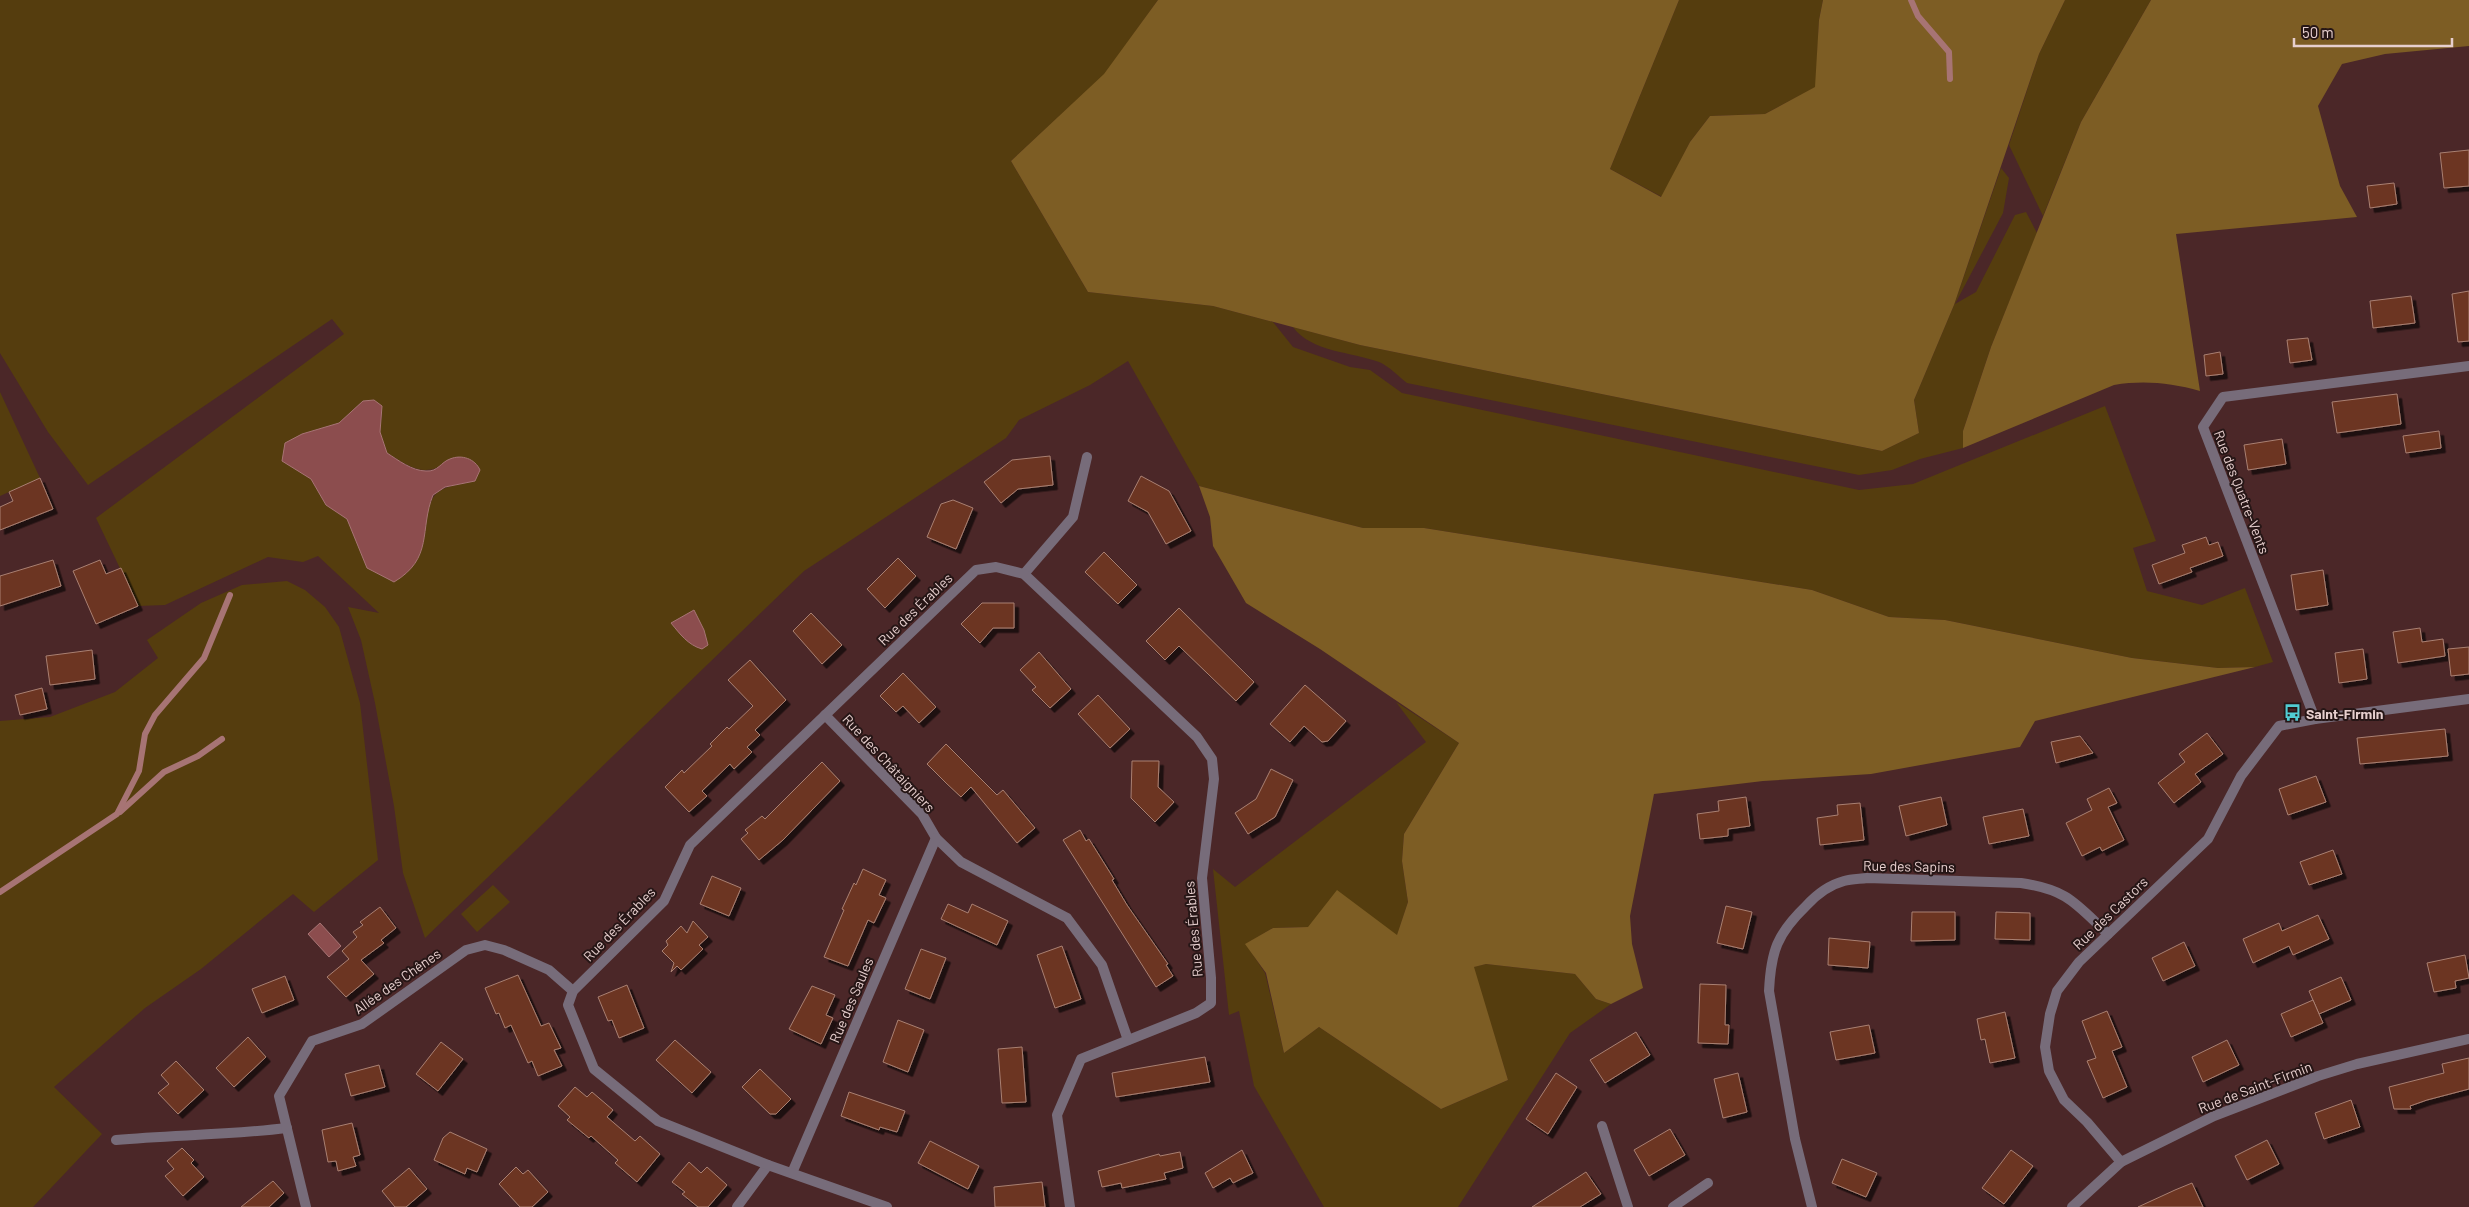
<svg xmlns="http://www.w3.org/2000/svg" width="2469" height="1207" viewBox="0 0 2469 1207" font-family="Barlow,sans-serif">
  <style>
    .green { fill: #553d0e; fill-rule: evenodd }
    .forest { fill: #7d5d24 }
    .water { fill: #8c4d4e; stroke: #a77474 }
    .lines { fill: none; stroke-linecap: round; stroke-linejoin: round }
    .stream { stroke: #a77474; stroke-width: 6 }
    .building { fill: #6c3421; stroke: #a98072; filter: url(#shadow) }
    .minor { stroke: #776c7a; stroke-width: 10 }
    .labels { text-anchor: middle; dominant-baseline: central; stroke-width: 4; stroke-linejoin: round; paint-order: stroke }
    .street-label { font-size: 14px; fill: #e7cfce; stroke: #261616 }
    .poi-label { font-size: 14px; font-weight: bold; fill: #e7cfce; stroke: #261616; text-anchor: start }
  </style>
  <defs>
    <filter id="shadow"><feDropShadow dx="4.5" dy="4.5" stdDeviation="0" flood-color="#0009"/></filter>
  </defs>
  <rect width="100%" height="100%" fill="#4b2728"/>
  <!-- green -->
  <g class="green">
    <path d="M0,0H1158L1105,74L1011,161L1088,292L1213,306L1273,322L1293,347L1350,367L1370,370L1402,393L1859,490L1913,484L2105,406L2156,541L2133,548L2147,591L2202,605L2245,588L2273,662L2255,667L2218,668L2132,658L1945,620L1889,617L1812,590L1424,528H1363L1199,486L1128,361L1090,385L1019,420L1006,438L804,571L425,938L403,873L394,806L375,703L361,640L348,607L379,613L318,556L303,562L268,557L165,605L138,606L96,518L344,334L332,319L88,485L48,432L0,353ZM363,401L382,412L380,432L387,453C410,467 426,480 450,459L475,481C459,485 437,485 431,502L357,539L347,519L326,505L311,479L302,434L339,423Z"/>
    <path d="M1679,0H1823L1819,20L1816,87L1765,114L1710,116L1690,142L1662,197L1610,169Z"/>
    <path d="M2065,0H2151L2081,122L2043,216L2009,145L2039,54Z"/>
    <path d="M2001,168L2009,178L2003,213L1955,304L1976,292L2015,215L2026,212L2037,233L1991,347L1963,431V448L1920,459L1892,470L1859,475L1407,383C1399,377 1389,366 1379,362C1352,352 1311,352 1293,327L1360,345L1882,451L1919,433L1914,400L1954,305Z"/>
    <path d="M0,392L40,478L0,496Z"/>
    <path d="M287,581L305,590L325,607L339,627L360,703L378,860L314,912L293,894L201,969L145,1008L54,1087L102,1134L33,1207H0V721L50,717L115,692L158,658L147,640L201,603L242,585Z"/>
    <path d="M1396,702L1459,743L1404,834L1402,861L1408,902L1397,936L1308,927L1273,928L1246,944L1265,973L1284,1053L1319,1027L1441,1109L1508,1080L1473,967L1486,964L1575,974L1596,999L1611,1004L1570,1033L1458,1207H1324L1254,1086L1239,1011L1229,1015L1213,869L1235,887L1426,742Z"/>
    <path d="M493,885L510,902L477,932L461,914Z"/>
  </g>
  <!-- forest -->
  <g class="forest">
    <path d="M1158,0H1679L1610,169L1661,197L1690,142L1710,116L1765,114L1815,87L1819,20L1823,0H2065L2039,54L1954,305L1914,400L1919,433L1882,451L1360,345L1213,306L1088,292L1011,161L1104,74Z"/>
    <path d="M2151,0H2469V46L2385,54L2342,64L2318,106L2340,186L2357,217L2176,234L2200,391C2171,383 2144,380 2114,385L1963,448V431L1991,347L2081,122Z"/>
    <path d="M1199,486L1363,528H1424L1812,590L1889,617L1945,620L2132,658L2218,668L2255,667L2035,721L2020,747L1871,774L1763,781L1654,794L1630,916L1632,944L1643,988L1611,1004L1596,999L1575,974L1486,964L1474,967L1508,1080L1441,1109L1319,1027L1284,1053L1266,973L1245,944L1273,928L1308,927L1337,890L1397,935L1408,902L1402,861L1404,834L1459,743L1320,649L1246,603L1213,546L1210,517Z"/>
  </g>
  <!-- water -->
  <g class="water">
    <path d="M374,400L382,406L380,432L387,453C398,460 412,471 426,471C438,472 441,462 450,459C462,454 475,459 480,470L475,481L445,487L433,495C419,530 434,558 394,582L367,568L347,519L326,505L311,479L282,461L285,443L302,434L339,423L363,401Z"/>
    <path d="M694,610L704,630L708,645L702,649C688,645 680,634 671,623Z"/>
    <path d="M320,923L341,946L329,957L308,934Z"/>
  </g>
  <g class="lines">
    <!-- stream -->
    <g class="stream">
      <path d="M1911,0L1918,16L1949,52L1950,79"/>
      <path d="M120,812L164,772L198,756L222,739"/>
      <path d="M0,892L117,814L139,771L145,734L155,715L204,658L230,595"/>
    </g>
  </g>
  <!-- building -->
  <g class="building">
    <path d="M2469,150V186L2444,188L2440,153Z"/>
    <path d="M2394,183L2397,204L2370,208L2367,186Z"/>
    <path d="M2469,291V341L2458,342L2452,294Z"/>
    <path d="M2411,296L2415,323L2373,328L2370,301Z"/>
    <path d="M2308,338L2312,360L2290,363L2287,340Z"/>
    <path d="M2220,352L2223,374L2206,376L2204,355Z"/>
    <path d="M2397,394L2401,424L2337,433L2332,402Z"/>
    <path d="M2439,431L2441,448L2406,453L2403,436Z"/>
    <path d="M2282,439L2286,464L2248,470L2244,445Z"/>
    <path d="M1050,456L1053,485L1018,489L1001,503L984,482L1012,460Z"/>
    <path d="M1141,476L1169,491L1191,531L1166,544L1148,512L1128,501Z"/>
    <path d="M40,478L53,509L0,530V507L13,501L9,492Z"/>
    <path d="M953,500L973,508L956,549L927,537L941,504Z"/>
    <path d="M2206,537L2209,545L2218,542L2223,556L2190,568L2192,572L2159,584L2152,565L2185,553L2182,545Z"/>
    <path d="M1104,552L1137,585L1118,604L1085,572Z"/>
    <path d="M898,558L916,576L885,608L867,589Z"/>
    <path d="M53,560L61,586L0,606V576Z"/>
    <path d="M100,560L106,574L121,568L138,606L96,624L73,571Z"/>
    <path d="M2323,570L2328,605L2296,610L2291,575Z"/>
    <path d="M982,603H1014V628H993L980,643L961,624Z"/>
    <path d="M1179,608L1254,682L1236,701L1179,646L1165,660L1146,641Z"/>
    <path d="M811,613L842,645L822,664L793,631Z"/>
    <path d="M2420,628L2422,642L2443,639L2445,656L2398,663L2393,632Z"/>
    <path d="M2469,647V674L2451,676L2448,649Z"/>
    <path d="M2363,649L2367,679L2339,683L2335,653Z"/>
    <path d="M92,650L95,679L50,685L46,656Z"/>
    <path d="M1039,652L1071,689L1050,708L1032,690L1036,687L1020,670Z"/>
    <path d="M750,660L786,700L755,730L760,735L747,747L752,752L734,769L730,764L702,791L707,796L689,812L665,787L682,770L684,773L712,746L710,744L727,727L729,729L753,706L728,680Z"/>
    <path d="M903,673L936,707L919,723L903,706L896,712L880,696Z"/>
    <path d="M1305,685L1346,721L1328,741L1322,742L1304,726L1290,742L1270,724Z"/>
    <path d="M42,688L47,709L20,715L15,695Z"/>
    <path d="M1098,695L1130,729L1110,748L1078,714Z"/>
    <path d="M2445,729L2448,756L2360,764L2357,738Z"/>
    <path d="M2207,733L2223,754L2195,774L2201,782L2174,803L2158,783L2185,762L2179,754Z"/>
    <path d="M2080,736L2093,753L2056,763L2051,742Z"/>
    <path d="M946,744L997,795L1003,790L1035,828L1017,843L971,787L961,797L946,783L927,764Z"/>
    <path d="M1132,761H1159L1158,787L1174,802L1155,822L1131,798Z"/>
    <path d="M822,762L840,781L783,840L759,860L741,839L748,833L745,830L762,816L765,819Z"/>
    <path d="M1271,769L1293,780L1275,817L1248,834L1235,813L1256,799Z"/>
    <path d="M2316,776L2326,802L2288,815L2279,789Z"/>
    <path d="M2109,788L2117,803L2108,807L2124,840L2102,851L2100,847L2082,856L2066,823L2092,810L2087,799Z"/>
    <path d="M1746,797L1750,826L1728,829V836L1700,839L1697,814L1719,811L1718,801Z"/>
    <path d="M1941,797L1947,825L1906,836L1899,806Z"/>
    <path d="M1860,803L1864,840L1820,845L1817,818L1838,815L1837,805Z"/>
    <path d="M2023,809L2029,836L1989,844L1983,817Z"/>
    <path d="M1080,830L1086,841L1089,839L1114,879L1112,880L1127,905L1168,964L1166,965L1173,976L1156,987L1063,840Z"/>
    <path d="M2333,850L2342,874L2309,885L2300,862Z"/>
    <path d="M863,869L886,880L879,895L886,898L874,923L868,920L848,966L824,957L844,910L842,909L854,883L856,885Z"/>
    <path d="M712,876L741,888L729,916L700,904Z"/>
    <path d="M948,904L968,913L972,904L1008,921L997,945L941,919Z"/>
    <path d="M1726,906L1752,912L1743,949L1717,943Z"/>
    <path d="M380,907L396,928L381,940L384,943L361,960L374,974L346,997L327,977L349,959L342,951L357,937L353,932L363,925L360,922Z"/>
    <path d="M1912,912H1955V940L1911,941Z"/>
    <path d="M1996,912L2030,913V940L1995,939Z"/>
    <path d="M2318,915L2329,939L2293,955L2289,946L2253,963L2243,939L2279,923L2282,931Z"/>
    <path d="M693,921L708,937L699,945L703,949L681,970L677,966L671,972L674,963L662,951L668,945L666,941L681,926L687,933Z"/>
    <path d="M1829,938L1870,942L1868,968L1828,965Z"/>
    <path d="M2184,942L2195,966L2163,981L2152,958Z"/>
    <path d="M1062,946L1081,999L1055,1008L1037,955Z"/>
    <path d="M921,949L946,958L930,999L905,989Z"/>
    <path d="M2465,955L2469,978L2455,981L2456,988L2434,992L2427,963Z"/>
    <path d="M518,975L541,1026L549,1023L561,1048L554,1050L562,1066L538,1076L532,1061L528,1063L511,1025L505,1028L499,1013L496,1014L485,988Z"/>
    <path d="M285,976L294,1000L262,1013L252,989Z"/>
    <path d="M2341,977L2351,1000L2319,1014L2309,991Z"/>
    <path d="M1700,984L1726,985L1725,1025H1729L1728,1044L1698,1043Z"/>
    <path d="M627,985L644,1028L619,1038L612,1020L608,1021L598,997Z"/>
    <path d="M812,986L835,995L826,1015L833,1018L821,1044L789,1029Z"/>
    <path d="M2313,1000L2323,1023L2291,1037L2281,1014Z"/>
    <path d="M2107,1011L2122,1047L2112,1051L2127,1087L2103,1098L2087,1061L2096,1058L2082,1021Z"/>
    <path d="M2005,1012L2015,1058L1990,1063L1985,1039L1981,1040L1977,1019Z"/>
    <path d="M898,1020L924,1030L908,1072L883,1062Z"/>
    <path d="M1869,1025L1875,1053L1836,1060L1830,1032Z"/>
    <path d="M1636,1032L1650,1055L1605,1083L1590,1060Z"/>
    <path d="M248,1037L266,1057L234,1087L216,1068Z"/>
    <path d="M675,1040L711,1072L692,1093L656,1060Z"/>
    <path d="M2227,1040L2239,1065L2203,1082L2192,1057Z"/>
    <path d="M441,1042L463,1059L438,1091L416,1074Z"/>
    <path d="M1022,1047L1026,1102L1002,1103L998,1049Z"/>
    <path d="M1205,1057L1210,1082L1116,1097L1112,1073Z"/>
    <path d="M2469,1058V1089L2427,1100L2410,1106L2411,1109H2394L2389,1087L2444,1073L2442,1064Z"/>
    <path d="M176,1061L204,1090L178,1114L158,1093L169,1084L161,1075Z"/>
    <path d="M379,1065L385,1087L351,1096L345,1074Z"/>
    <path d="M760,1069L791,1099L776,1114H770L742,1087Z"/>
    <path d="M1556,1073L1577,1087L1548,1134L1526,1119Z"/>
    <path d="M1738,1073L1747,1112L1723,1118L1714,1079Z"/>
    <path d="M575,1087L587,1097L592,1092L613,1110L607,1117L635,1141L640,1136L660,1154L637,1182L615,1163L618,1160L591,1136L589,1138L567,1120L570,1117L558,1106Z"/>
    <path d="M849,1092L905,1111L897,1132L880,1127L879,1130L841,1116Z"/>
    <path d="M2351,1100L2360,1127L2324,1139L2315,1113Z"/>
    <path d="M352,1123L360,1155L353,1157L356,1166L338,1171L336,1161L328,1162L322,1130Z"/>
    <path d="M1670,1129L1685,1155L1649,1176L1634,1150Z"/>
    <path d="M450,1132L487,1149L477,1172L467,1168L465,1174L434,1160L443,1138Z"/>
    <path d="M2267,1140L2279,1164L2247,1180L2235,1156Z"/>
    <path d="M930,1141L979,1166L968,1189L918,1163Z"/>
    <path d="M182,1148L194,1160L191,1163L204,1177L183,1196L165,1176L174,1169L167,1161Z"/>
    <path d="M1242,1150L1253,1173L1233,1183L1230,1178L1213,1188L1205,1173Z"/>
    <path d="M2011,1150L2033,1166L2004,1204L1982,1188Z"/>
    <path d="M1180,1152L1183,1168L1164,1173L1166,1179L1122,1188L1121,1183L1102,1187L1098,1171L1159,1154L1160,1156Z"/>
    <path d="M1842,1159L1877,1173L1866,1197L1832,1183Z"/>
    <path d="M689,1162L701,1173L707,1167L727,1185L708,1207H698L682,1194L685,1192L672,1182Z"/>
    <path d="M516,1167L523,1174L528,1170L548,1192L532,1207H520L499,1184Z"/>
    <path d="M409,1168L427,1189L406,1207H395L382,1191Z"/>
    <path d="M1586,1172L1601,1194L1580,1207H1532Z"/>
    <path d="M273,1181L284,1193L269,1207H241Z"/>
    <path d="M1042,1182L1045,1207H995L994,1187Z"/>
    <path d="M2192,1183L2203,1207H2138L2175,1190Z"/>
  </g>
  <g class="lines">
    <!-- minor -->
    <g class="minor">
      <path d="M1024,574L1073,517L1087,457"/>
      <path d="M825,715L922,814L936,838L961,862L1067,918L1102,965L1128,1040"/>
      <path d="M2315,719L2203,427L2223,397L2469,366"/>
      <path d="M1602,1126L1628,1207"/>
      <path d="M116,1140C173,1135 230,1135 287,1128"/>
      <path d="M2121,1162L2087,1122L2064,1100L2049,1071L2045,1047L2050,1014L2057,991L2079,962L2208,839L2241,776L2279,726L2315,719L2469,699"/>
      <path d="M792,1173L936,838"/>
      <path d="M306,1207L279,1096L312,1041L362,1024L466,950L485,945L504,950L549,970L573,991"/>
      <path d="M737,1207L768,1165"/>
      <path d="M887,1207L768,1165L658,1121L594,1069L568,1005L573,991L664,901L690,845L976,570L996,567L1024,574L1197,737L1212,759L1214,779L1202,878L1211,978V1003L1196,1013L1081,1059L1057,1115L1070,1207"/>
      <path d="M1673,1207L1708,1183"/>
      <path d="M1812,1207L1795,1139L1769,991C1771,951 1777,934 1806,906C1816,895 1829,885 1844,881C1851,879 1860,879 1867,878L2021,883C2068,890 2075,903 2108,934"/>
      <path d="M2072,1207L2121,1162L2214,1116L2318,1076L2357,1064L2469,1039"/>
    </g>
  </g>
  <!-- icons -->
  <defs>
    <symbol id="bus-bare" viewBox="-9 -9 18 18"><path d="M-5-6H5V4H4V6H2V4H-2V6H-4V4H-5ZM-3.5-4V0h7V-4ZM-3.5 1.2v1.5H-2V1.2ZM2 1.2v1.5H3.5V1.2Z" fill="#51ccd2" stroke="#261616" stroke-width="2.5" paint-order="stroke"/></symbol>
  </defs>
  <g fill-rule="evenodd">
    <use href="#bus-bare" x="2280" y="700" width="25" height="25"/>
  </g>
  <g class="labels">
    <!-- street labels -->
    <g class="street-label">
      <text transform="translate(2242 492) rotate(69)">Rue des Quatre-Vents</text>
      <text transform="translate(915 609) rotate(-44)">Rue des Érables</text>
      <text transform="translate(889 763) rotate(47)">Rue des Châtaigniers</text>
      <text transform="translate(1909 866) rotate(1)">Rue des Sapins</text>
      <text transform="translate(2110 913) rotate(-44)">Rue des Castors</text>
      <text transform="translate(619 924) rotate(-46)">Rue des Érables</text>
      <text transform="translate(1193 929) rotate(-95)">Rue des Érables</text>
      <text transform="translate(397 981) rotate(-35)">Allée des Chênes</text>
      <text transform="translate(851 1000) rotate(-67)">Rue des Saules</text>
      <text transform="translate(2255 1087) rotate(-21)">Rue de Saint-Firmin</text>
    </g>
    <!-- poi labels -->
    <g class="poi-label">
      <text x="2306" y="713">Saint-Firmin</text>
    </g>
  </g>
  <!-- scale -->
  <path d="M2294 38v8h158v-8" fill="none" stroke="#e7cfce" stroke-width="2.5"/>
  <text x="2302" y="38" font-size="15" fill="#e7cfce" stroke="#261616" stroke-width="4" paint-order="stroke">50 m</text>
</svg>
